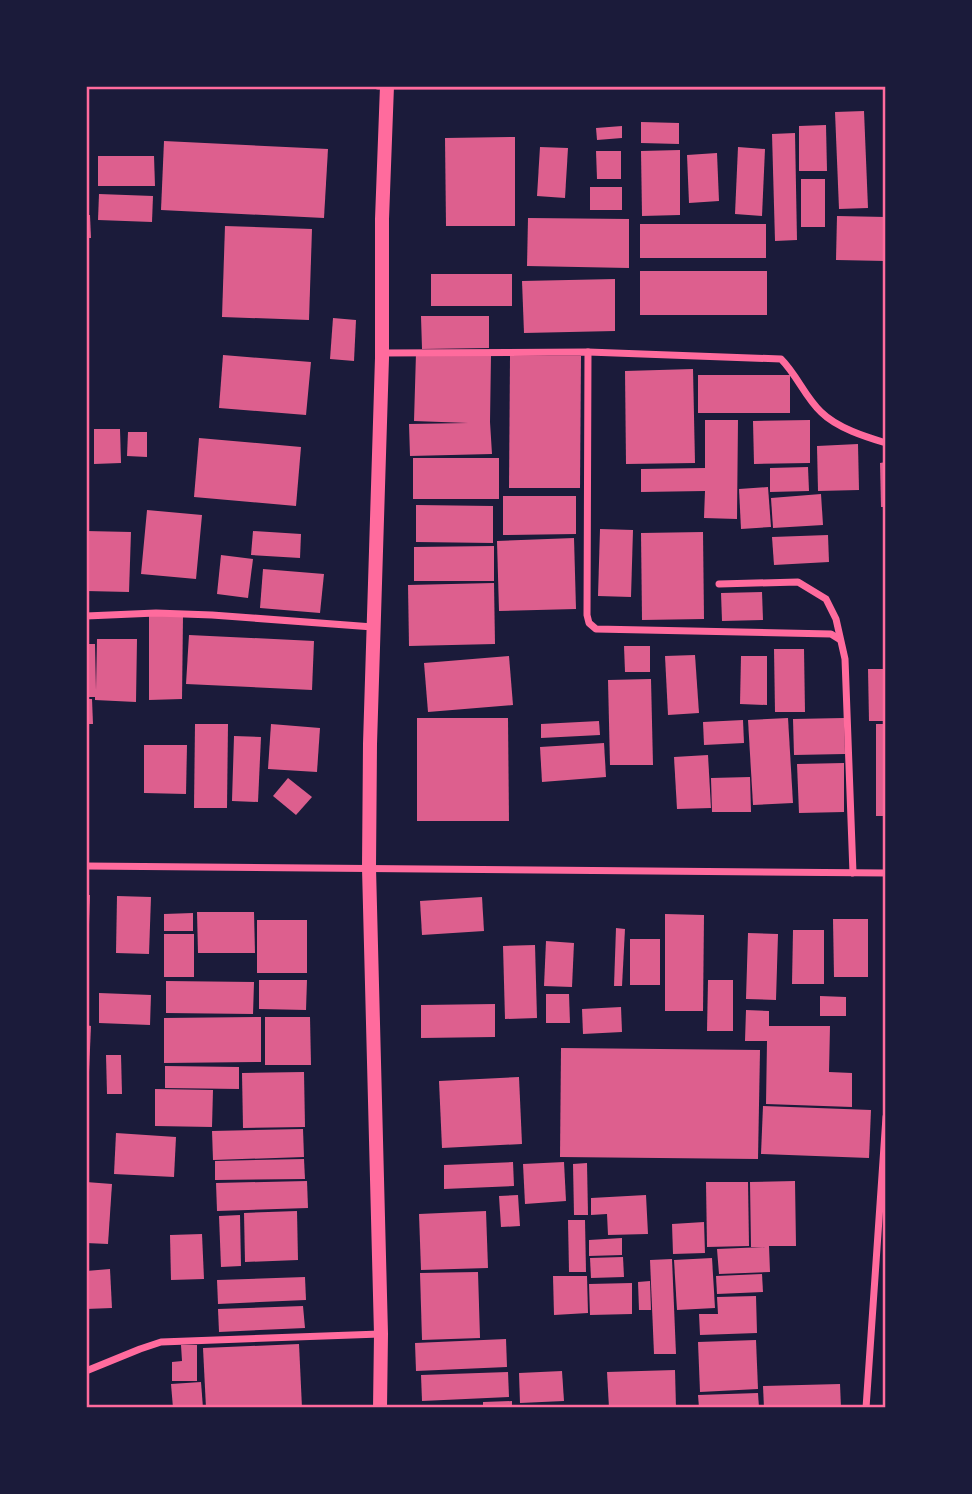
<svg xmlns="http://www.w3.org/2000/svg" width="972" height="1494" viewBox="0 0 972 1494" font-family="Helvetica,sans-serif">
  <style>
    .building { fill: #dd5f8e }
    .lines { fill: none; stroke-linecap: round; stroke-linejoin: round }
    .minor { stroke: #ff6b9d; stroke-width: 7 }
    .secondary { stroke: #ff6b9d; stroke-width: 14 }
    .neatline { fill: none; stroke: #ff6b9d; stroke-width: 2.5 }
  </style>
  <rect width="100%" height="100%" fill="#1b1b3a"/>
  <!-- building -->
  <g class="building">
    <path d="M864,111L868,208L839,209L835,112Z"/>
    <path d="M641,122L679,123V144L641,143Z"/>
    <path d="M826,125L827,171H799V126Z"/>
    <path d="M622,126V138L597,140L596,128Z"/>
    <path d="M795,133L797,240L775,241L772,134Z"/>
    <path d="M515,137V226H446L445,138Z"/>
    <path d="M164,141L328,149L324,218L161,210Z"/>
    <path d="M540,147L568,148L565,198L537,196Z"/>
    <path d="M738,147L765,149L762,216L735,214Z"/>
    <path d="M680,150V215L642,216L641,151Z"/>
    <path d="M596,151H621V179H597Z"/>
    <path d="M717,153L719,201L689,203L687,155Z"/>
    <path d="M98,156H154L155,186H98Z"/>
    <rect x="801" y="179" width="24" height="48"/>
    <rect x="590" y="187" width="32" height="23"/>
    <path d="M99,194L153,196L152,222L98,220Z"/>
    <path d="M86,215H90L91,238H86Z"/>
    <path d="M837,216L886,217V261L836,260Z"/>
    <path d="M528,218L629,219V268L527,266Z"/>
    <rect x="640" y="224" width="126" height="34"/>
    <path d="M225,226L312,229L309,320L222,317Z"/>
    <rect x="640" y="271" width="127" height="44"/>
    <rect x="431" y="274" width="81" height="32"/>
    <path d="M615,279V331L524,333L522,281Z"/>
    <path d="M421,316H489V348L422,349Z"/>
    <path d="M333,318L356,320L354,361L330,359Z"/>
    <path d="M416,353L491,355L490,422L492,454L410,456L409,424L468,423L414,421Z"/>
    <path d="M223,355L311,362L306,415L219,408Z"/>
    <path d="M510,356H581L580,488H509Z"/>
    <path d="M693,369L695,463L626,464L625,371Z"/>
    <rect x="698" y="375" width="92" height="38"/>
    <path d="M705,420H738L737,519L704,518L705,491L641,492V469L705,468Z"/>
    <path d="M810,420V463L754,464L753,421Z"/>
    <path d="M94,429H120L121,463L94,464Z"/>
    <path d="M128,432H147V457L127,456Z"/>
    <path d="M199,438L301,447L296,506L194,497Z"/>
    <path d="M858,444L859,490L818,491L817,446Z"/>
    <rect x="413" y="458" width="86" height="41"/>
    <path d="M886,462V507H881L880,463Z"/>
    <path d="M808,467L809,491L770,492V468Z"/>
    <path d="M768,487L771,527L741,529L739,489Z"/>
    <path d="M821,494L823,525L773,528L771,498Z"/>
    <path d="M503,496H576V534L503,535Z"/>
    <path d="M416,505L493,506V543L416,542Z"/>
    <path d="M147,510L202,515L196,579L141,574Z"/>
    <path d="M600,529L633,530L631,597L598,596Z"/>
    <path d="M86,531L131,532L129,592L86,591Z"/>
    <path d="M253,531L301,534L300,558L251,555Z"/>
    <path d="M703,532L704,619L642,620L641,533Z"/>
    <path d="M828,535L829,562L774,565L772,537Z"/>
    <path d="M574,538L576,609L499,611L497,541Z"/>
    <path d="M494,546V581H414V547Z"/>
    <path d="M221,555L253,559L248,598L217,594Z"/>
    <path d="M263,569L324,574L320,613L260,608Z"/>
    <path d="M494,583L495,644L409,646L408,585Z"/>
    <path d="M762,592L763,620L722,621L721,593Z"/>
    <path d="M149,616H183L182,699L149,700Z"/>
    <path d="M189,635L314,641L312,690L186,684Z"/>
    <path d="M97,639H137L136,702L95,700V697H86V644H95L96,690Z"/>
    <path d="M624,646H650V672H625Z"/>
    <path d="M774,649H804L805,712H775Z"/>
    <path d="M695,655L699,713L668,715L665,656Z"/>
    <path d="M509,656L513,705L428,712L424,663Z"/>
    <path d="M741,656H767V705L740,704Z"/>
    <path d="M868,669H886V721H869Z"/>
    <path d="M651,679L653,765H610L608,680Z"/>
    <path d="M86,699H92L93,724H86Z"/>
    <path d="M417,718H508L509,821H417Z"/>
    <path d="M788,718L793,803L753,805L748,720Z"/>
    <path d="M844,718L845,754L794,755L793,719Z"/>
    <path d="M743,720L744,743L704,745L703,722Z"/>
    <path d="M599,721L600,735L541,738V724Z"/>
    <path d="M195,724H228L227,808H194Z"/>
    <path d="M271,724L320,728L317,772L268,769Z"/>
    <rect x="876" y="724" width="10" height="92"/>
    <rect x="86" y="736" width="2" height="74"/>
    <path d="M234,736L261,737L258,802L232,801Z"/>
    <path d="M604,743L606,777L542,782L540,747Z"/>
    <path d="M144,745H187L186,794L144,793Z"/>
    <path d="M708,755L711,808L677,809L674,757Z"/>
    <path d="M844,763V812L799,813L797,764Z"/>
    <path d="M750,777L751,812H712L711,778Z"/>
    <path d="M288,778L312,797L296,815L273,796Z"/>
    <path d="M86,895H90L88,953H86Z"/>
    <path d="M117,896L151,897L149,954L116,953Z"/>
    <path d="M482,897L484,931L422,935L420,901Z"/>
    <path d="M197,912H254L255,953H198Z"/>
    <path d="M193,913V931H164V914Z"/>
    <path d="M665,914L704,915L703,1011H665Z"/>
    <path d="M833,919H868V977H834Z"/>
    <rect x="257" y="920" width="50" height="53"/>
    <path d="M616,928L625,929L622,986H614Z"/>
    <path d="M793,930H824V984H792Z"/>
    <path d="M748,933L778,934L776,1000L746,999Z"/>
    <rect x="164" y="934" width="30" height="43"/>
    <rect x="630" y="939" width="30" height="46"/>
    <path d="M546,941L574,943L572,987L544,986Z"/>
    <path d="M535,945L537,1018L505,1019L503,946Z"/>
    <path d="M259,980H307L306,1010L259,1009Z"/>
    <path d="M708,980H733V1031H707Z"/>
    <path d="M166,981L254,982L253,1014L166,1013Z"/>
    <path d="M99,993L151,995L150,1025L99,1023Z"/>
    <path d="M546,994H569L570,1023H546Z"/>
    <path d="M820,996L846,997V1016H820Z"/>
    <path d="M495,1004V1037L421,1038V1005Z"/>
    <path d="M621,1007L622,1032L583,1034L582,1009Z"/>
    <path d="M746,1010L769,1011V1026H830L829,1072L852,1073V1107L766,1104L767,1041H745Z"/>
    <path d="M261,1017V1062L164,1063V1018Z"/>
    <path d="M265,1017H310L311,1065H265Z"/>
    <path d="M86,1025L91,1026L89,1072H86Z"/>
    <path d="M561,1048L760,1050L758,1159L560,1157Z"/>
    <path d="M106,1055H121L122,1094H107Z"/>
    <path d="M165,1066L239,1067V1089L165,1088Z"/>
    <path d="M304,1072L305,1127L243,1128L242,1073Z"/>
    <path d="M519,1077L522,1144L442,1148L439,1081Z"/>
    <path d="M155,1089L213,1090L212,1127L155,1126Z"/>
    <path d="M763,1106L871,1110L869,1158L761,1154Z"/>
    <path d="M303,1129L304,1157L213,1160L212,1131Z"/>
    <path d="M116,1133L176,1137L174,1177L114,1174Z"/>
    <path d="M304,1159L305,1179L215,1180V1161Z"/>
    <path d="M513,1162L514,1186L444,1189V1165Z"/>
    <path d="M564,1162L566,1201L525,1204L523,1164Z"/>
    <path d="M587,1163L588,1215H574L573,1164Z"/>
    <path d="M307,1181L308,1208L217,1211L216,1183Z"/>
    <path d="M795,1181L796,1246H769L770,1272L719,1274L717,1249L766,1247H751L750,1182Z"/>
    <path d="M86,1182L112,1184L108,1244L86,1243Z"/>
    <path d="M706,1182H748L749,1246L707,1247Z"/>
    <path d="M518,1195L520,1226L501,1227L499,1196Z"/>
    <path d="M646,1195L648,1234L608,1235L607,1214L591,1215V1198Z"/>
    <path d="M297,1211L298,1260L245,1262L244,1213Z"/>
    <path d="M486,1211L488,1268L421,1270L419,1214Z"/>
    <path d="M240,1215L241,1266L221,1267L219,1216Z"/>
    <path d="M568,1220H585L586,1272H569Z"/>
    <path d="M704,1222L705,1253L673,1254L672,1224Z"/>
    <path d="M202,1234L204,1279L171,1280L170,1235Z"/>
    <path d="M622,1238V1255L589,1256V1240Z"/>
    <path d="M623,1257L624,1277L591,1278L590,1258Z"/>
    <path d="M712,1258L715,1308L677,1310L674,1260Z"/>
    <path d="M672,1259L676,1354H654L650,1260Z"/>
    <path d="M110,1269L112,1308L86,1309V1271Z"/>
    <path d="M478,1272L480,1338L422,1340L420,1273Z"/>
    <path d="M762,1274L763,1292L717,1294L716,1276Z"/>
    <path d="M553,1276H587L588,1313L554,1315Z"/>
    <path d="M305,1277L306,1300L218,1304L217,1280Z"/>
    <path d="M650,1281L651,1310H639L638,1282Z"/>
    <path d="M632,1283V1314L590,1315L589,1284Z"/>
    <path d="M756,1296L757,1333L700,1335L699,1314H718L717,1297Z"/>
    <path d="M303,1306L305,1328L219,1332L218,1309Z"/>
    <path d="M506,1339L507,1367L416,1371L415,1343Z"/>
    <path d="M756,1340L758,1389L700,1392L698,1342Z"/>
    <path d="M299,1344L302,1408H206L203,1348Z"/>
    <path d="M181,1345H197V1381H172V1362L182,1361Z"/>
    <path d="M675,1370L676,1408H609L607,1372Z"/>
    <path d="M562,1371L564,1401L520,1403L519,1373Z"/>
    <path d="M508,1372L509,1397L422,1401L421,1375Z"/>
    <path d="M201,1382L203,1408H173L171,1384Z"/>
    <path d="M840,1384L841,1408H764L763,1386Z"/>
    <path d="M758,1393L759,1408H699L698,1395Z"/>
    <path d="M512,1401V1408H483V1402Z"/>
  </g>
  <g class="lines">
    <!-- minor -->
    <g class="minor">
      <path d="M378,86H886"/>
      <path d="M588,352L781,359C797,375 805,397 821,412C837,428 866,437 886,443"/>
      <path d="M382,353L588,352L587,615L589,623L596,629L831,634L839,639"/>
      <path d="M719,584L798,582L826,599L836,619L845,659L853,873"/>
      <path d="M86,616L156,613L212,615L373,627"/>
      <path d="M86,866L886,873"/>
      <path d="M86,1371L140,1349L161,1342L380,1334"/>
      <path d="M866,1408L886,1117"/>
    </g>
    <!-- secondary -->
    <path class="secondary" d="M380,1408L381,1334L369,868L370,744L382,358V219L387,86"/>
  </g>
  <!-- border -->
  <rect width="972" height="1494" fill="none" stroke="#1b1b3a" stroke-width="175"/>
  <rect x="88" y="88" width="796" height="1318" class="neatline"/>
</svg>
